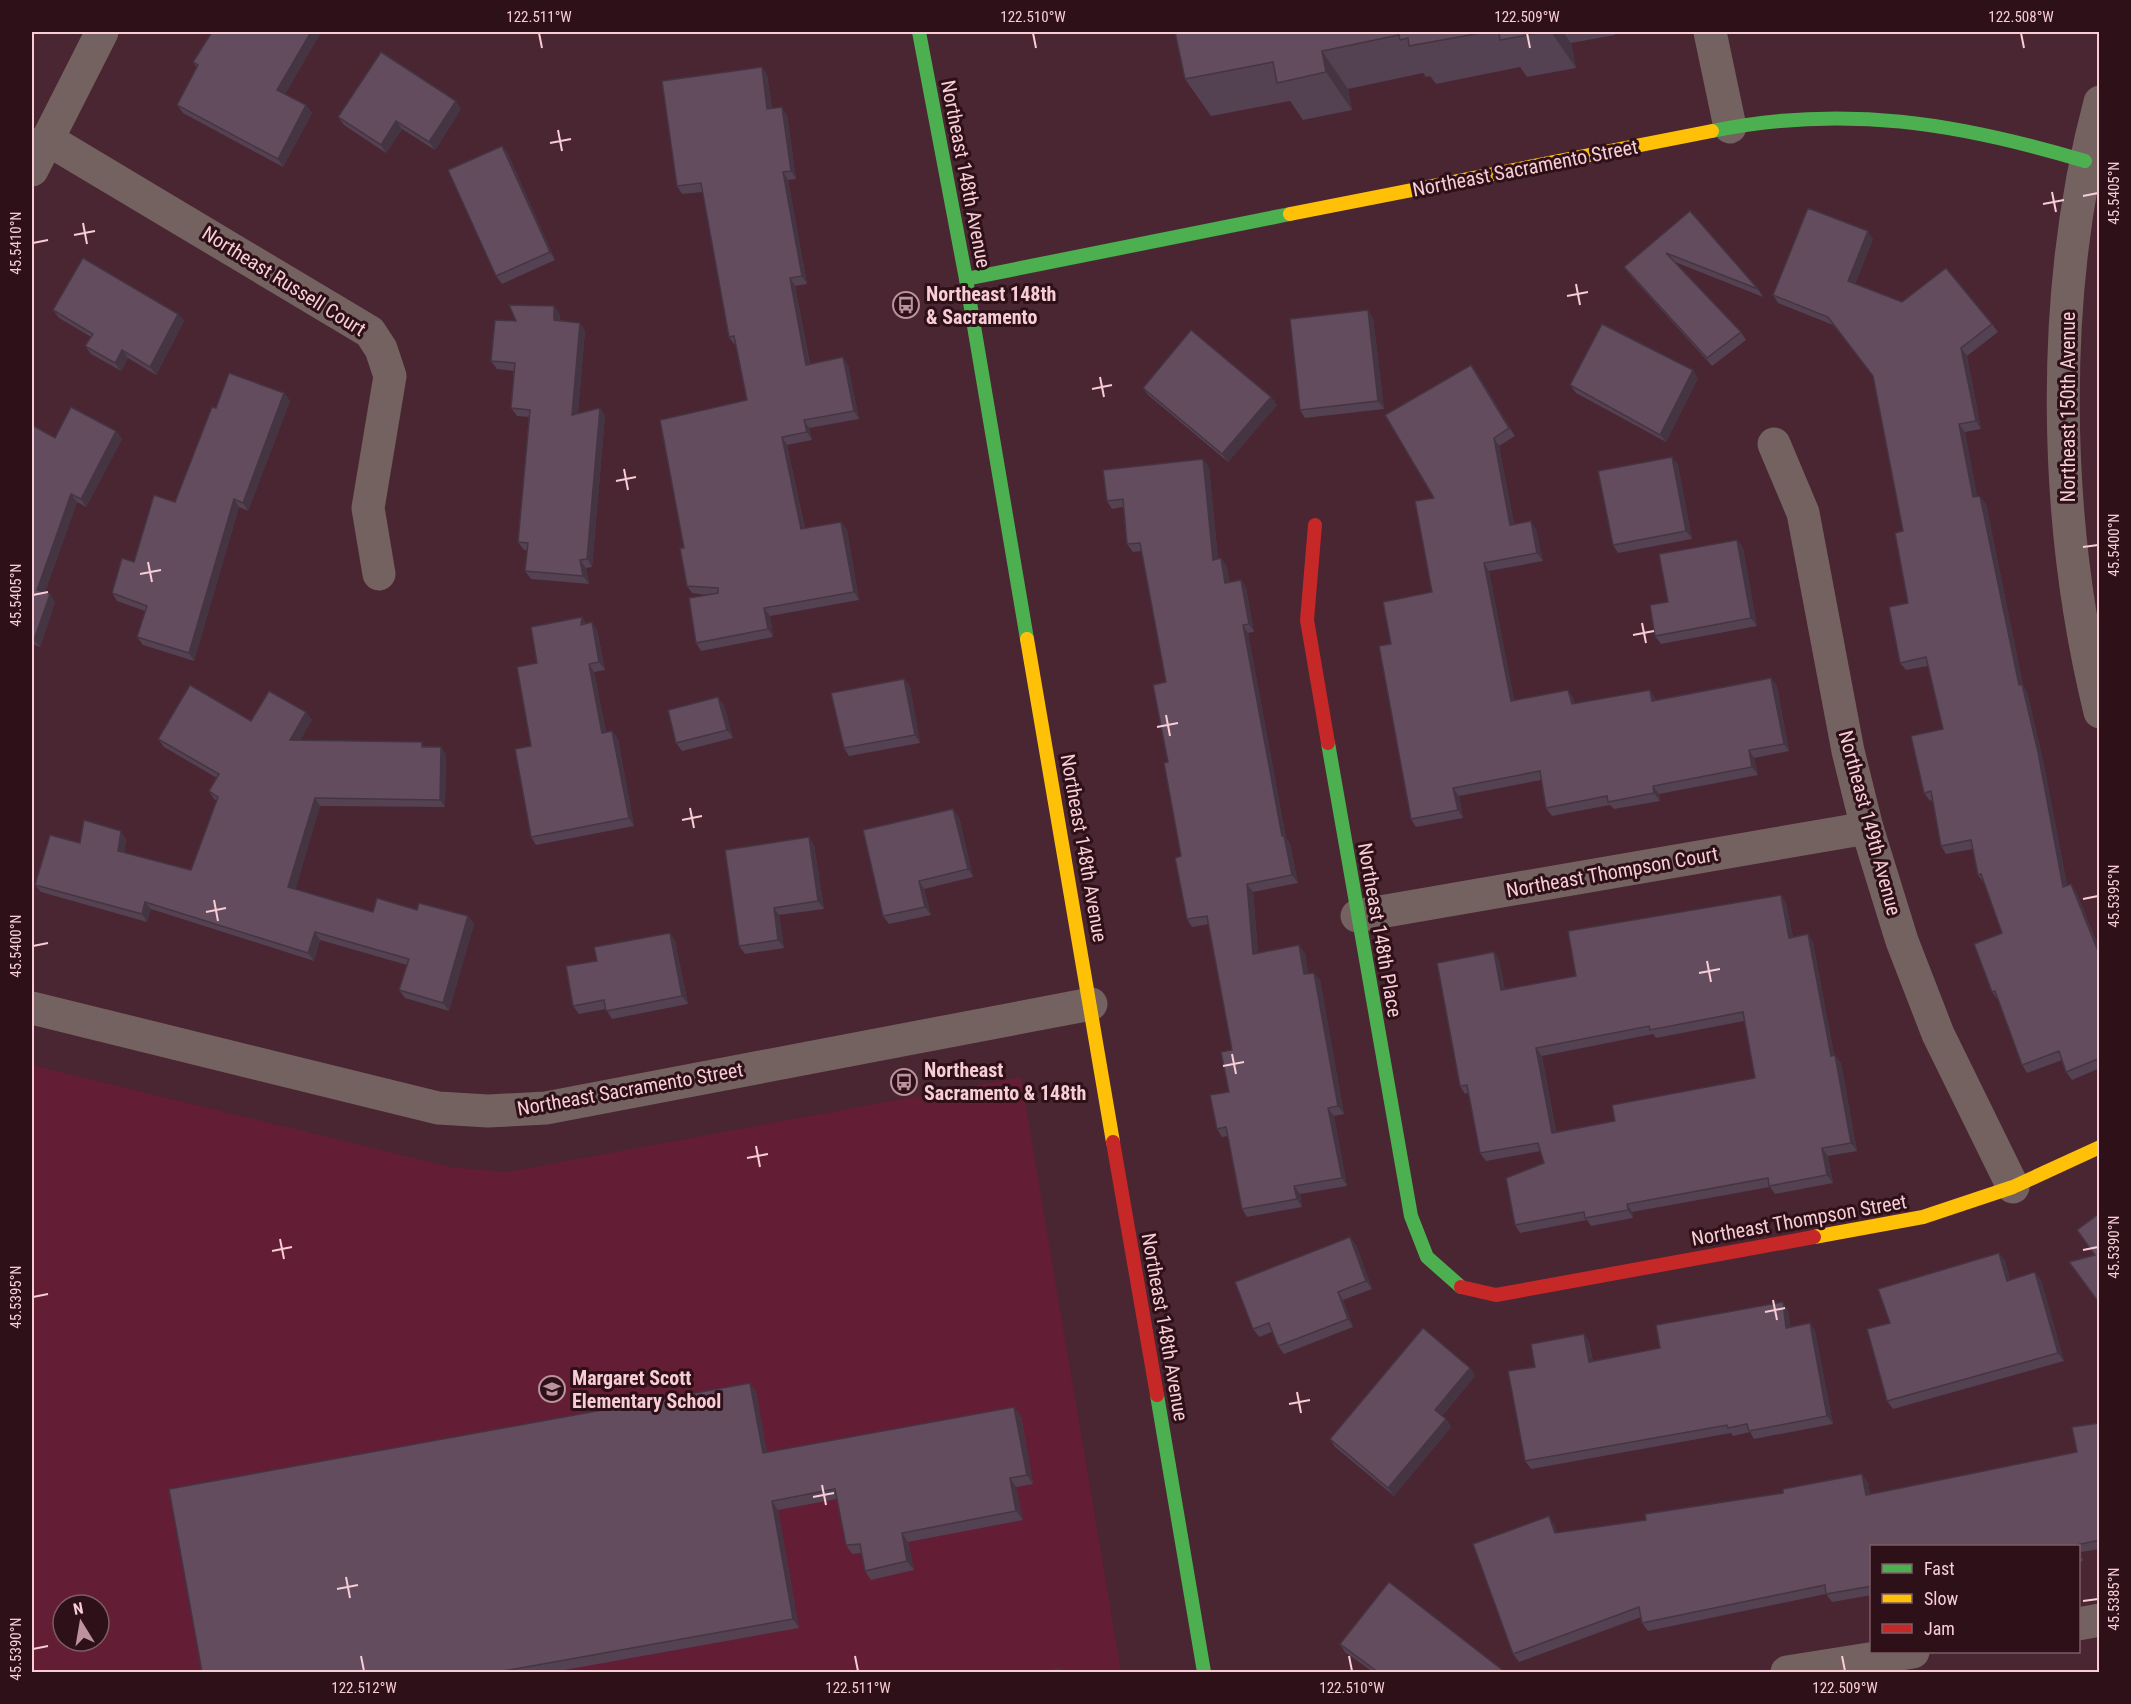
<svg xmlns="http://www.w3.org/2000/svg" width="2131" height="1704" viewBox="0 0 2131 1704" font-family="'Roboto Condensed',sans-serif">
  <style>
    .built { fill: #631d35; fill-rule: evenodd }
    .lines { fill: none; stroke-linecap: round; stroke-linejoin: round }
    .street { stroke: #736260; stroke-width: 33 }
    .fast { stroke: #4caf50; stroke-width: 14 }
    .slow { stroke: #ffc107; stroke-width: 14 }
    .jam { stroke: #c62828; stroke-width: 14 }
    .wall { fill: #544151; fill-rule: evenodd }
    .shaded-wall { fill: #453542 }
    .building { fill: #624c5e; stroke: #453542; stroke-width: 1.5; fill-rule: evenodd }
    .ticks { fill: none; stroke: #f8cdd6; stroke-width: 2 }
    .labels { text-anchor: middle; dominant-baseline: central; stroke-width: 6; stroke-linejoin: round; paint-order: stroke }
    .street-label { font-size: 20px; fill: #f8cdd6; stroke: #2d1018 }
    .poi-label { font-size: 20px; font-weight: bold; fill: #f8cdd6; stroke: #2d1018; text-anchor: start }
    .neatline { fill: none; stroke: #f8cdd6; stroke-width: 2 }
    .ticks-label { font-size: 15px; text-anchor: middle; fill: #f8cdd6 }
  </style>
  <rect width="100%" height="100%" fill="#4a2532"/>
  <!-- built -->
  <path class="built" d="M32,1065L451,1167L507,1172L1021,1077L1121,1672H32ZM63,1605H99V1641H63Z"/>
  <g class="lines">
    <!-- street -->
    <g class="street">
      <path d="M1710,32L1730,127"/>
      <path d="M2100,102C2049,293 2053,520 2100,712"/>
      <path d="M47,139L370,332L381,349L390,376L368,508L379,574"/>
      <path d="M32,170L102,32"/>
      <path d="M1774,444L1803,513L1848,751L1867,828L1902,941L1938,1034L2013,1187"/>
      <path d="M1357,916L1867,828"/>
      <path d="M32,1008L438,1108L488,1111L546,1108L1091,1004"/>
      <path d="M2078,1624L2100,1620"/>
      <path d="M1787,1672L1913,1652"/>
    </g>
    <!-- fast -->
    <g class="fast">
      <path d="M919,32L966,279L1027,639"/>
      <path d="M1712,131C1844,104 1958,123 2085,161"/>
      <path d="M966,279L1290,214"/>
      <path d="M1328,743L1411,1216L1427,1257L1461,1287"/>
      <path d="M1157,1395L1204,1672"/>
    </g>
    <!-- slow -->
    <g class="slow">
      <path d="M1290,214L1712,131"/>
      <path d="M1027,639L1113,1142"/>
      <path d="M1814,1237L1923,1217L2013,1187L2100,1147"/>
    </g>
    <!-- jam -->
    <g class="jam">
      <path d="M1315,525L1307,620L1328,743"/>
      <path d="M1113,1142L1157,1395"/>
      <path d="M1461,1287L1496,1295L1814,1237"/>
    </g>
  </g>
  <!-- wall -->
  <g class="wall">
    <path d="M212,32H321L285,94L306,105L312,113L283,167L183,113L177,105L197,68L193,62Z"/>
    <path d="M1175,32H1615V35L1571,43L1576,68L1527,77L1520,67L1436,84L1430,76L1426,77L1423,73L1348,89L1352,110L1303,120L1290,101L1211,116L1185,79Z"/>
    <path d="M762,67L767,75L772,108L787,115L796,179L788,180L807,284L795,286L810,364L848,365L859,419L809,428L812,440L787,445L805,529L841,522L847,530L859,600L770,616L773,637L701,651L696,643L707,595L692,593L687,586L684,548L747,400L736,344H734L729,337L703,192L682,194L677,186Z"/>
    <path d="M461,109L435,150L402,129L386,153L344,125L338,117Z"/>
    <path d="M502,146L508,154L555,260L502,284L496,276Z"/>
    <path d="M1690,211L1758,289L1763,297L1675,262L1741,332L1746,340L1712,366L1630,275L1624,267Z"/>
    <path d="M1873,239L1855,284L1902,302L1992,324L1998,332L1967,356L1981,429L1965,432L1977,497L1986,504L2023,685L2027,692L2043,760L2067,885L2076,892L2100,950V1068L2072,1080L2066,1072L2062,1060L2027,1073L2022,1065L1998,1000L1992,992L2002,933L1984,883L1978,875L1973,849L1946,854L1941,846L1932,800L1930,801L1924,793L1943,729L1928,666L1906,670L1900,663L1908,603L1903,531L1874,377L1833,325L1778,303L1773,295Z"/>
    <path d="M53,310L178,314L184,321L156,375L128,358L121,371L91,354L85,346L91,337L59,318Z"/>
    <path d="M560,314V321L580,323L585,331L578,413L600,408L605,416L592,567L586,568L589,584L531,579L525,571L528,550H524L518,542L529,417L517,416L511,408L514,371L497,369L491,361L516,321Z"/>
    <path d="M1373,318L1384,409L1305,418L1300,410Z"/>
    <path d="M1477,373L1515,436L1499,446L1514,524L1536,529L1543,561L1489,571L1514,700L1568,690L1573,698L1575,704L1655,698L1656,700L1771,678L1777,686L1789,751L1754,758L1758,775L1659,794L1660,801L1614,809L1610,805L1552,816L1546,808L1541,780L1459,796L1463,818L1416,827L1411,819L1391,644L1432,592L1434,498Z"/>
    <path d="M1698,378L1666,442L1576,393L1570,385Z"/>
    <path d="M1143,388L1271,397L1277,405L1228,462L1148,395Z"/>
    <path d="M284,393L290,401L248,511L239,507L194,661L143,645L137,637L145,611L117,601L112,593L134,562L175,502L216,408Z"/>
    <path d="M32,425L55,438L116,431L122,439L86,507L77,502L45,592L55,602L40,647L32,644Z"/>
    <path d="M1672,457L1678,465L1692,539L1618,553L1613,545Z"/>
    <path d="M1209,467L1218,559L1227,566L1229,582L1241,580L1246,588L1254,632L1248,633L1286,838L1290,844L1298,883L1253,892L1258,953H1305L1308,974L1320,980L1344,1114L1334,1116L1347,1186L1300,1194L1302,1207L1247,1217L1242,1209L1228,1136L1222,1137L1217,1129L1229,1092L1232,1050L1209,924L1192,927L1187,919L1181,856L1168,762L1166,682L1142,551L1133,552L1127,544L1123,507L1112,509L1107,501Z"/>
    <path d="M1737,540L1743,548L1757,626L1661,644L1655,636L1668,602Z"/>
    <path d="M582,617L586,624L597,630L605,670L594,672L606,732L612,731L618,739L634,826L536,845L531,837V746L537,663Z"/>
    <path d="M904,679L910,687L920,743L849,756L844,748Z"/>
    <path d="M724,705L733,738L682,751L676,743Z"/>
    <path d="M306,712L312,720L300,740L441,747L446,755L445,807L320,806L295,889L373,912L417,910L468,916L474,924L449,1011L405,998L399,990L407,965L320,940L314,961L151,909L147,922L41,892L35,885L80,843L126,839L124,853L191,870L217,801L214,799L209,791L217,778L164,747L158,739L251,721Z"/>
    <path d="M959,817L973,877L924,889L931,915L889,924L883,916Z"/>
    <path d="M814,845L824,909L779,915L784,948L745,954L739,946Z"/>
    <path d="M1781,895L1786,903L1793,937L1813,942L1834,1055L1841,1063L1857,1151L1828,1156L1833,1183L1775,1194L1770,1187L1632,1212L1633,1218L1591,1226L1587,1220L1520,1233L1515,1225L1544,1163L1541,1151L1486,1161L1480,1153L1468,1093L1465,1094L1460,1086L1494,952L1499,960L1505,990L1576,976ZM1744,1021L1755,1078L1615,1121L1556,1132L1542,1056L1653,1034L1656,1038Z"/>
    <path d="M670,933L675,941L688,1004L612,1019L606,1009L579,1014L573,1006L597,961Z"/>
    <path d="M1356,1245L1372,1289L1343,1300L1353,1327L1284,1354L1278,1346L1272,1332L1259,1337L1253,1329Z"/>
    <path d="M2005,1260L2010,1280H2041L2064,1361L1893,1409L1887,1401L1890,1323Z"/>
    <path d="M1788,1310L1790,1327L1810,1323L1815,1331L1833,1424L1754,1439L1750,1432L1733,1436L1731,1433L1531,1469L1525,1461L1535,1367L1584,1334L1589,1342L1593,1361L1660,1348Z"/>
    <path d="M1470,1368L1475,1376L1442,1416L1446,1419L1451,1427L1394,1496L1335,1447L1330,1439Z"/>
    <path d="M750,1383L756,1392L767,1452L1014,1407L1021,1416L1033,1484L1016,1487L1023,1520L908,1542L914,1570L871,1580L865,1571L861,1553L852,1554L846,1545L837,1499L778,1510L799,1628L553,1672H202Z"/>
    <path d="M2100,1423V1549L2081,1552L2083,1561L2079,1562V1546H1872V1595L1832,1602L1826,1594L1648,1631L1642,1623L1641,1617L1519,1662L1513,1654L1554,1524L1557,1533L1646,1520L1868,1482L1870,1495L2077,1452Z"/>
    <path d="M1340,1644L1505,1672H1373L1345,1652Z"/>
  </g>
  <!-- shaded-wall -->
  <g class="shaded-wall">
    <path d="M311,32H321L283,98L277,90Z"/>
    <path d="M1551,32H1563L1571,43L1576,68Z"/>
    <path d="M1322,51L1348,89L1352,110L1326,72Z"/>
    <path d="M762,67L767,75L773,117L767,109Z"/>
    <path d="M456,101L461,109L435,150L429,142Z"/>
    <path d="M306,105L312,113L283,167L278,159Z"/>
    <path d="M782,107L787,115L796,179L791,171Z"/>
    <path d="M396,121L402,129L386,153L381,145Z"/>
    <path d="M502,146L508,154L555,260L550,252Z"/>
    <path d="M783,172L788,180L807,284L802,276Z"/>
    <path d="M1868,231L1873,239L1853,289L1848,281Z"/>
    <path d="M790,278L795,286L811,373L806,365Z"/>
    <path d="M554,306L560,314L559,328L554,320Z"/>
    <path d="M1368,310L1373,318L1384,409L1378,401Z"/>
    <path d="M178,314L184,321L156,375L150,367Z"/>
    <path d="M580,323L585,331L577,423L572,415Z"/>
    <path d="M1961,348L1967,356L1981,429L1976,421Z"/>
    <path d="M122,350L128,358L121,371L115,363Z"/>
    <path d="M843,357L848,365L859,419L854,411Z"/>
    <path d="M1471,365L1477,373L1515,436L1509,428Z"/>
    <path d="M1693,370L1698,378L1666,442L1660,435Z"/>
    <path d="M284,393L290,401L248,511L243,503Z"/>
    <path d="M1271,397L1277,405L1228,462L1222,454Z"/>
    <path d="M600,408L605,416L592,567L587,559Z"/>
    <path d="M804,420L809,428L812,440L807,432Z"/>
    <path d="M1959,424L1965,432L1979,505L1973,497Z"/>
    <path d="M116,431L122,439L86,507L81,499Z"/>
    <path d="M782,437L787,445L806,537L801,529Z"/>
    <path d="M1494,438L1499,446L1516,533L1510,525Z"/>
    <path d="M1672,457L1678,465L1692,539L1686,531Z"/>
    <path d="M1203,459L1209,467L1219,568L1213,560Z"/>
    <path d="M71,494L77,502L43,598L37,590Z"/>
    <path d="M1980,496L1986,504L2023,685L2027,692L2043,760L2069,895L2063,887L2019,685Z"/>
    <path d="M234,499L239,507L194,661L189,653Z"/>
    <path d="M1531,521L1536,529L1543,561L1537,553Z"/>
    <path d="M841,522L847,530L859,600L854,592Z"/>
    <path d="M1737,540L1743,548L1757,626L1751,618Z"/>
    <path d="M1221,558L1227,566L1231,591L1225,583Z"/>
    <path d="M580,560L586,568L589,584L583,576Z"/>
    <path d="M1484,563L1489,571L1516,709L1511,701Z"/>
    <path d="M1241,580L1246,588L1254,632L1249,624Z"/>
    <path d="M50,594L55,602L40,647L34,640Z"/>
    <path d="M764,608L770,616L773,637L768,629Z"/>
    <path d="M582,617L587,625H581Z"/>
    <path d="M592,622L597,630L605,670L599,662Z"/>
    <path d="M1243,625L1248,633L1286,838L1290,844L1298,883L1292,875L1282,836Z"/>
    <path d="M589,664L594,672L608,741L602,733Z"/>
    <path d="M1771,678L1777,686L1789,751L1784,744Z"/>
    <path d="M904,679L910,687L920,743L915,735Z"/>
    <path d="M1568,690L1573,698L1578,712L1572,704Z"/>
    <path d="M1650,690L1655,698L1657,709L1652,701Z"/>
    <path d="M718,697L724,705L733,738L727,730Z"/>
    <path d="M306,712L312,720L296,748L290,740Z"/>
    <path d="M612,731L618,739L634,826L629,818Z"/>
    <path d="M441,747L446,755L445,807L440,800Z"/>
    <path d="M1749,750L1754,758L1758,775L1752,767Z"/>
    <path d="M1653,786L1659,794L1660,801L1654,793Z"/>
    <path d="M1453,788L1459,796L1463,818L1458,810Z"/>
    <path d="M315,798L320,806L294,895L288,887Z"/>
    <path d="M953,809L959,817L973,877L968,869Z"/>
    <path d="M121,831L126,839L124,859L118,851Z"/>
    <path d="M809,837L814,845L824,909L818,901Z"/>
    <path d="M919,881L924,889L931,915L925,907Z"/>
    <path d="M1247,884L1253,892L1259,962L1253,954Z"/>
    <path d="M2071,884L2076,892L2100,950V956Z"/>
    <path d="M1781,895L1786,903L1795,946L1789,938Z"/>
    <path d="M145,902L151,909L147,922L142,914Z"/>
    <path d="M774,908L779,915L784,948L778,940Z"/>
    <path d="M468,916L474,924L449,1011L443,1003Z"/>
    <path d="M315,932L320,940L314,961L308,953Z"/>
    <path d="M670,933L675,941L688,1004L682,996Z"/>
    <path d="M1808,934L1813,942L1836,1064L1831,1056Z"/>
    <path d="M1299,945L1305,953L1310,982L1304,974Z"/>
    <path d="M1494,952L1499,960L1506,998L1501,990Z"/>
    <path d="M1314,973L1320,980L1344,1114L1338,1106Z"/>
    <path d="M1536,1048L1542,1056L1557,1141L1552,1133Z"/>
    <path d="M1835,1055L1841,1063L1857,1151L1851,1143Z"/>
    <path d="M1328,1108L1334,1116L1347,1186L1342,1178Z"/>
    <path d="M1822,1148L1828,1156L1833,1183L1827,1175Z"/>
    <path d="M1294,1186L1300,1194L1302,1207L1297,1199Z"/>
    <path d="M1627,1204L1632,1212L1633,1218L1628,1210Z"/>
    <path d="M1350,1237L1356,1245L1372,1289L1366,1281Z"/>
    <path d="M1999,1253L2005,1260L2012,1288L2007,1281Z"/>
    <path d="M2035,1272L2041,1280L2064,1361L2058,1353Z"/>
    <path d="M1338,1292L1343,1300L1353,1327L1348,1319Z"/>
    <path d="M1783,1302L1788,1310L1792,1336L1786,1328Z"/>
    <path d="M1810,1323L1815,1331L1833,1424L1827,1416Z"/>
    <path d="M1584,1334L1589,1342L1594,1370L1589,1362Z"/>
    <path d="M1470,1368L1475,1376L1440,1418L1435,1410Z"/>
    <path d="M750,1383L756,1392L769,1462L763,1453Z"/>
    <path d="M1014,1407L1021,1416L1033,1484L1027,1475Z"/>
    <path d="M1446,1419L1451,1427L1394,1496L1388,1488Z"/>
    <path d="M1862,1474L1868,1482L1872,1503L1866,1495Z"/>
    <path d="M1010,1478L1016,1487L1023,1520L1016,1511Z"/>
    <path d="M772,1501L778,1510L799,1628L793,1619Z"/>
    <path d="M1549,1516L1554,1524L1560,1541L1555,1533Z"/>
    <path d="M902,1533L908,1542L914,1570L907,1561Z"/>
    <path d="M2079,1549L2081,1552L2083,1561L2079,1555Z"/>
  </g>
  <!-- building -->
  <g class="building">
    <path d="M212,32H311L277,90L306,105L278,159L177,105L198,65L193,62Z"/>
    <path d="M1175,32H1486L1409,46L1408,38L1400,40L1399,35L1322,51L1326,72L1277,83L1273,62L1185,79Z"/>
    <path d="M1499,32H1543L1500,40Z"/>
    <path d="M381,52L456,101L429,142L396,121L381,145L338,117Z"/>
    <path d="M762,67L767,109L782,107L791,171L783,172L802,276L790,278L806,365L843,357L854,411L804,420L807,432L782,437L801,529L841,522L854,592L764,608L768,629L696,643L689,598L718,593V588L687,586L680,548H684L660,420L747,400L734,336L729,337L701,183L677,186L662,81Z"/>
    <path d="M502,146L550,252L496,276L448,170Z"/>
    <path d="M1808,208L1868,231L1848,281L1902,302L1946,268L1992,324L1961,348L1976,421L1959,424L1973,497L1980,496L2019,685L2022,684L2038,752L2063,887L2071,884L2100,956V1058L2066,1072L2059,1051L2022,1065L1995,991L1992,992L1974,944L2002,933L1981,874L1978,875L1971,840L1941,846L1931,791L1924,793L1911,736L1943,729L1926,657L1900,663L1889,607L1908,603L1895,533L1903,531L1873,376L1828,317L1773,295Z"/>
    <path d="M1690,211L1758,289L1666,253L1741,332L1707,358L1624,267Z"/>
    <path d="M83,258L178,314L150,367L122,350L115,363L85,346L93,334L53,310Z"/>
    <path d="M509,305L554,306V320L580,323L572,415L600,408L587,559L580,560L583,576L525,571L528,543L518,542L530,410L511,408L515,363L491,361L495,320L516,321Z"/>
    <path d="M1368,310L1378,401L1300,410L1290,319Z"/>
    <path d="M1602,324L1693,370L1660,435L1570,385Z"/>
    <path d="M1191,330L1271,397L1222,454L1143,388Z"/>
    <path d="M1471,365L1509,428L1494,438L1510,525L1531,521L1537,553L1484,563L1511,701L1568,690L1572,704L1650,690L1652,701L1771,678L1784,744L1749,750L1752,767L1653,786L1654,793L1608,802L1607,796L1546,808L1540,771L1453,788L1458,810L1411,819L1379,646L1391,644L1383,602L1432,592L1415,501L1434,498L1385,415Z"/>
    <path d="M229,373L284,393L243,503L234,499L189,653L137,637L147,606L112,593L122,558L134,562L154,495L175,502L212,407L216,408Z"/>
    <path d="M71,407L116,431L81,499L71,494L37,590L50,594L34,640L32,639V425L55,438Z"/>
    <path d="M1672,457L1686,531L1613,545L1598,471Z"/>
    <path d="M1203,459L1213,560L1221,558L1225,583L1241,580L1249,624L1243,625L1282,836H1284L1292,875L1247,884L1253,954L1299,945L1304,974L1314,973L1338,1106L1328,1108L1342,1178L1294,1186L1297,1199L1242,1209L1226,1127L1217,1129L1210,1095L1229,1092L1221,1052L1232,1050L1207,916L1187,919L1175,858L1181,856L1164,763L1168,762L1153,685L1166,682L1140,543L1127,544L1123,499L1107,501L1103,470Z"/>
    <path d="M1737,540L1751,618L1655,636L1650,605L1668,602L1659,554Z"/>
    <path d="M582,617L581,625L592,622L599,662L589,664L602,733L612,731L629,818L531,837L515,749L531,746L517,667L537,663L531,627Z"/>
    <path d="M904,679L915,735L844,748L831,693Z"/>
    <path d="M190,685L251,721L269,691L306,712L290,740L422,742V747H441L440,800L315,798L288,887L373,912L377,898L417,910L419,903L468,916L443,1003L399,990L409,959L315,932L308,953L145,902L142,914L35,885L50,835L80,843L84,820L121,831L118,851L191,870L218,797L209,791L219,774L158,739Z"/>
    <path d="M718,697L727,730L676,743L668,710Z"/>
    <path d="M953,809L968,869L919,881L925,907L883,916L863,830Z"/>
    <path d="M809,837L818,901L774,908L778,940L739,946L725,850Z"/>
    <path d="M1781,895L1789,938L1808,934L1831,1056L1835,1055L1851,1143L1822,1148L1827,1175L1769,1186L1768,1178L1627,1204L1628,1210L1585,1218L1584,1212L1515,1225L1506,1178L1544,1163L1538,1143L1480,1153L1467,1085L1460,1086L1437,963L1494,952L1501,990L1576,976L1568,931ZM1743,1012L1755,1078L1612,1105L1615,1121L1552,1133L1536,1048L1649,1026L1650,1030Z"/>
    <path d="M670,933L682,996L606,1011L604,1000L573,1006L566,966L597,961L594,947Z"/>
    <path d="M2100,1213V1304L2069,1262L2095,1255L2077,1230Z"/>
    <path d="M1350,1237L1366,1281L1338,1292L1348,1319L1278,1346L1269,1323L1253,1329L1235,1282Z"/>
    <path d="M1999,1253L2007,1281L2035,1272L2058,1353L1887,1401L1867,1329L1890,1323L1878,1289Z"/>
    <path d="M1783,1302L1786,1328L1810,1323L1827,1416L1749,1431L1747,1424L1728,1428L1727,1425L1525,1461L1508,1371L1535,1367L1531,1344L1584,1334L1589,1362L1660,1348L1656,1325Z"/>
    <path d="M1423,1328L1470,1368L1435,1410L1446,1419L1388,1488L1330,1439Z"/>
    <path d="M750,1383L763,1453L1014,1407L1027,1475L1010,1478L1016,1511L902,1533L907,1561L865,1571L860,1544L846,1545L835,1489L772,1501L793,1619L498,1672H202L169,1489Z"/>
    <path d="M2100,1423V1540L2076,1545V1546H1872V1586L1826,1594L1825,1585L1642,1623L1639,1607L1513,1654L1473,1544L1549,1516L1555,1533L1646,1520L1645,1514L1783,1493V1489L1862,1474L1866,1495L2077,1452L2072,1427Z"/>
    <path d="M1389,1582L1505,1672H1378L1340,1644Z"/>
    <path d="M1060,1669V1672H1041Z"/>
  </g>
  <!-- ticks -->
  <path class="ticks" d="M539,33L542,48M1033,33L1036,48M1527,33L1530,48M2021,33L2024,48M558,130L562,151M550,143L571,139M2052,192L2056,212M2083,196L2098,193M2043,204L2064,200M83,223L87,244M74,235L95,231M33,243L48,240M1576,284L1580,305M1567,296L1588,292M1100,377L1104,397M1092,389L1112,385M624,469L628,490M616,481L636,477M2083,547L2098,545M148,562L152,582M140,574L161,570M33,595L48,592M1642,623L1646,643M1633,635L1654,631M1166,715L1170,736M1157,727L1178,723M690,808L694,828M682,820L702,816M2083,899L2098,896M214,900L218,921M206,912L226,908M33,946L48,943M1707,961L1711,982M1699,973L1720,969M1232,1054L1236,1074M1223,1066L1244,1062M756,1146L760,1167M747,1158L768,1154M280,1239L284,1259M2083,1250L2098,1247M272,1251L292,1247M33,1297L48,1294M1773,1300L1777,1320M1765,1312L1785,1308M1297,1392L1301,1413M1289,1404L1310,1400M822,1485L826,1505M813,1497L834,1493M346,1577L350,1598M337,1589L358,1585M2083,1601L2098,1599M33,1649L48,1646M361,1656L364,1671M855,1656L858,1671M1349,1656L1352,1671M1842,1656L1845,1671"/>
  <!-- icons -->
  <defs>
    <symbol id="bus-ring" viewBox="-11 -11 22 22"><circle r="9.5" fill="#2d1018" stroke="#bb929d" stroke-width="1.5"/><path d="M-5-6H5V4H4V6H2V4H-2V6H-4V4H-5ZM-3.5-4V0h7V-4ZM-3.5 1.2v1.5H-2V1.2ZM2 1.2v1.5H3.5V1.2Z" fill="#bb929d"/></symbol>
    <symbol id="school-ring" viewBox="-11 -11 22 22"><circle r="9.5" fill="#2d1018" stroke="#bb929d" stroke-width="1.5"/><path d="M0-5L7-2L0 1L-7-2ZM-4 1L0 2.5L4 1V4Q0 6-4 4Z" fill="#bb929d"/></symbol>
  </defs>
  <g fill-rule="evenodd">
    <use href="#bus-ring" x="891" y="290" width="30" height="30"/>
    <use href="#bus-ring" x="889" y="1067" width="30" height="30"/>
    <use href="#school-ring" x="537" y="1374" width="30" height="30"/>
  </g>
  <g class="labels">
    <!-- street labels -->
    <g class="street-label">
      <text transform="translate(1525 168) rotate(-11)">Northeast Sacramento Street</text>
      <text transform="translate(966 174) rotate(79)">Northeast 148th Avenue</text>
      <text transform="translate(284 281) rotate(32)">Northeast Russell Court</text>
      <text transform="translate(2068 407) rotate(-90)">Northeast 150th Avenue</text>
      <text transform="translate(1870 823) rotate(75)">Northeast 149th Avenue</text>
      <text transform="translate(1084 848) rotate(80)">Northeast 148th Avenue</text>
      <text transform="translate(1612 872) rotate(-10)">Northeast Thompson Court</text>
      <text transform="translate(1380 930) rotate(80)">Northeast 148th Place</text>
      <text transform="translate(630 1089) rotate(-10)">Northeast Sacramento Street</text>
      <text transform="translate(1799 1220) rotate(-10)">Northeast Thompson Street</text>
      <text transform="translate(1165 1327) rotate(80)">Northeast 148th Avenue</text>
    </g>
    <!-- poi labels -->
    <g class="poi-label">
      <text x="926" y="294">Northeast 148th<tspan x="926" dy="23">&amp; Sacramento</tspan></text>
      <text x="924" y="1070">Northeast<tspan x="924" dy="23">Sacramento &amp; 148th</tspan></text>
      <text x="572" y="1378">Margaret Scott<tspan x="572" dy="23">Elementary School</tspan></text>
    </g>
  </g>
  <!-- border -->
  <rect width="2131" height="1704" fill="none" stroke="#2d1018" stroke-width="66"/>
  <!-- legend -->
  <rect x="1870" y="1545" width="210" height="108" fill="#2d1018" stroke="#7e5c64" stroke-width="1.5"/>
  <rect x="1882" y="1564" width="30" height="9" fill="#4caf50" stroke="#7e5c64" stroke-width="1.5"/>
  <text x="1924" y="1575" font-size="18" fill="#f8cdd6">Fast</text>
  <rect x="1882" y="1594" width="30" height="9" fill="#ffc107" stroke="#7e5c64" stroke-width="1.5"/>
  <text x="1924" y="1605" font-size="18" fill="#f8cdd6">Slow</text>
  <rect x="1882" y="1624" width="30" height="9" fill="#c62828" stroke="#7e5c64" stroke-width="1.5"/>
  <text x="1924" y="1635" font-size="18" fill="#f8cdd6">Jam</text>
  <!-- north arrow -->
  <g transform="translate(81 1623) rotate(349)"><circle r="28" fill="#2d1018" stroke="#7e5c64" stroke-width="1.5"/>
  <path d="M0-4.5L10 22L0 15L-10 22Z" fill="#bb929d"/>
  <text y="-9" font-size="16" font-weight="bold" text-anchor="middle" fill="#f8cdd6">N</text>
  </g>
  <rect x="33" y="33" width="2065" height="1638" class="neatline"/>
  <g class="ticks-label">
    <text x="539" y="22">122.511°W</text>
    <text x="1033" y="22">122.510°W</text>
    <text x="1527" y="22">122.509°W</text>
    <text x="2021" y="22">122.508°W</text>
    <text transform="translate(2114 193) rotate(-90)" y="5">45.5405°N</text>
    <text transform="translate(16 243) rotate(-90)" y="5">45.5410°N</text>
    <text transform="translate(2114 545) rotate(-90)" y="5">45.5400°N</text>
    <text transform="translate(16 595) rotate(-90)" y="5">45.5405°N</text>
    <text transform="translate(2114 896) rotate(-90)" y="5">45.5395°N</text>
    <text transform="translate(16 946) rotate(-90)" y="5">45.5400°N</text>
    <text transform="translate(2114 1247) rotate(-90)" y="5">45.5390°N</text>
    <text transform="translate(16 1297) rotate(-90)" y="5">45.5395°N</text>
    <text transform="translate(2114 1599) rotate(-90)" y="5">45.5385°N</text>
    <text transform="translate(16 1649) rotate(-90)" y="5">45.5390°N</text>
    <text x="364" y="1693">122.512°W</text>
    <text x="858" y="1693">122.511°W</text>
    <text x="1352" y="1693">122.510°W</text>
    <text x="1845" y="1693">122.509°W</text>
  </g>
</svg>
